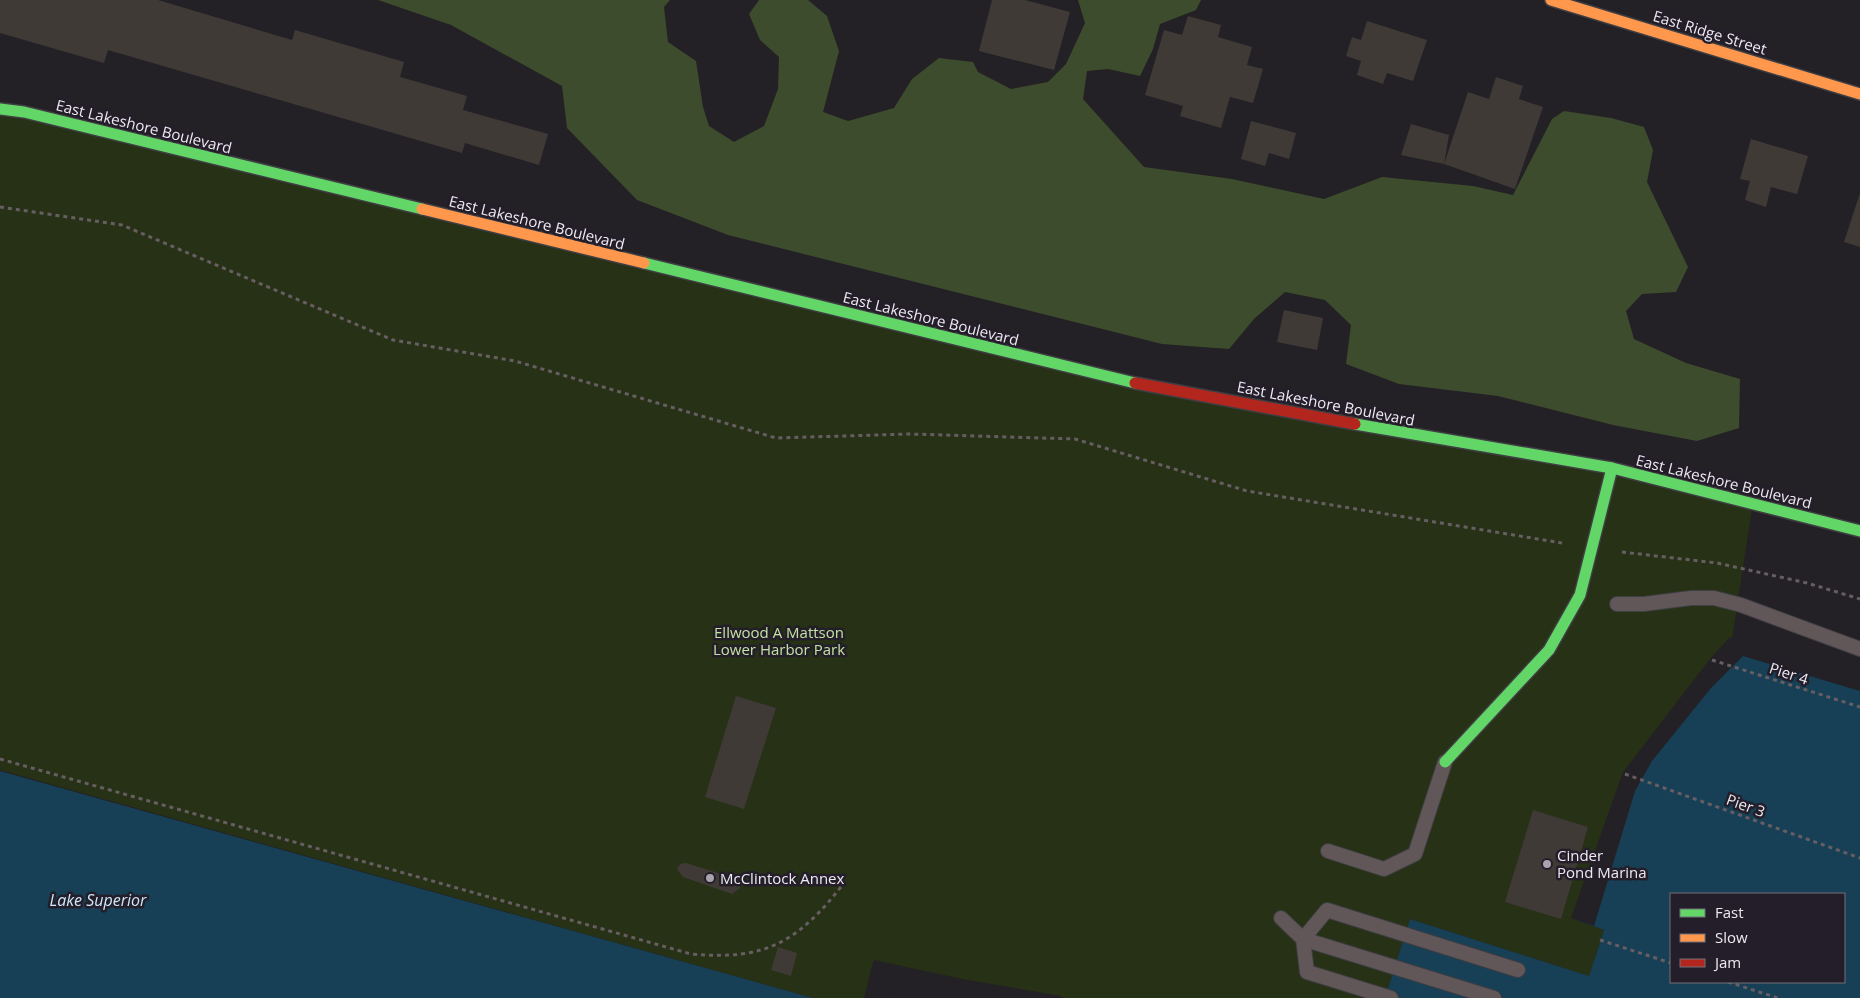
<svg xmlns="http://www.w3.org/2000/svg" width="1860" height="998" viewBox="0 0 1860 998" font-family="'Open Sans',sans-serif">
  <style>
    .green { fill: #263116 }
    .forest { fill: #3d4c2c }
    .water { fill: #173f55; fill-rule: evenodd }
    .pier { fill: #232126 }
    .building { fill: #403a37 }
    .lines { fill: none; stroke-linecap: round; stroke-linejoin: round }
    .lane-casing { stroke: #3f3e42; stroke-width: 16 }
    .fast-casing { stroke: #3f3e42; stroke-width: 14 }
    .slow-casing { stroke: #3f3e42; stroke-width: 14 }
    .jam-casing { stroke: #3f3e42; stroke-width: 14 }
    .path { stroke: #665e62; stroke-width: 3; stroke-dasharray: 4 4; stroke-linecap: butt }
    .lane { stroke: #615759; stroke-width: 14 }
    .fast { stroke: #63d668; stroke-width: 11 }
    .slow { stroke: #ff974d; stroke-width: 11 }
    .jam { stroke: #b3261e; stroke-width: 11 }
    .poi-dot { fill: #a7a4ab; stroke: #231e29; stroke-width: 2 }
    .labels { text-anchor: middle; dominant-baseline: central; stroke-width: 5; stroke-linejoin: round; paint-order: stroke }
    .street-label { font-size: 15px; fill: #eeeaf2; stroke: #231e29 }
    .park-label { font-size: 15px; fill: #c3e2a1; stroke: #231e29 }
    .poi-label { font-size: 15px; fill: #eeeaf2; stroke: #231e29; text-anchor: start }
    .water-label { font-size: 16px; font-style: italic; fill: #cde8f9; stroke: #231e29 }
  </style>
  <rect width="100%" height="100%" fill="#232126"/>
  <!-- green -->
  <path class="green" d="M0,109L1121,380L1753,502L1732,639L1574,919L1604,930L1589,976L1410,919L1385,998H1060L873,962L864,998H813L0,770Z"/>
  <!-- forest -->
  <path class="forest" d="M378,0H670L664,7L668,42L696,61L703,107L709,126L734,142L764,126L778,89L779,57L760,40L749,14L759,0H808L827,16L839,51L823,112L848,121L894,108L912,79L939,58L973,62L978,72L1011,89L1048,82L1066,64L1085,23L1078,0H1201L1196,10L1160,24L1153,49L1140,76L1108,69L1087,71L1083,99L1144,167L1232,179L1324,199L1382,177L1473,186L1513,195L1552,119L1564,111L1611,118L1644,127L1653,150L1647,182L1688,267L1676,292L1642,294L1626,311L1634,339L1686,363L1740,379L1739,428L1697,441L1613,425L1498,396L1399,384L1346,364L1351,325L1325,300L1285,292L1254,319L1229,349L1162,344L728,235L637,200L567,128L562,86L451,25Z"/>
  <!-- water -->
  <g class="water">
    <path d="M1732,639L1860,678V998H1385L1410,919L1589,976L1604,930L1574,919L1625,774ZM1671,894H1844V982H1671Z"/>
    <path d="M0,771L813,998H0Z"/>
  </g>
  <!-- pier -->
  <g class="pier">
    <path d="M1730,637L1860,676V691L1743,656L1711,688L1652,761L1635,791L1594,926L1571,918L1623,772L1710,659Z"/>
    <path d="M874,960L962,979L1061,996L1063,998H921L891,993L868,983Z"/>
  </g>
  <!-- building -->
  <g class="building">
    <path d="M0,0H158L292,40L295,30L404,62L400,77L467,96L463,110L548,134L539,165L465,143L462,153L108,50L104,63L0,33Z"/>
    <path d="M992,0H1025L1070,12L1054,70L979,51Z"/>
    <path d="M1188,16L1221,25L1218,37L1252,47L1247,65L1263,69L1253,103L1230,97L1221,128L1180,116L1183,106L1145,95L1164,30L1182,35Z"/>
    <path d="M1367,21L1427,40L1413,81L1387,73L1383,84L1357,75L1361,61L1346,56L1352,37L1361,40Z"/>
    <path d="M1496,77L1523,86L1519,99L1543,107L1515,189L1444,164L1401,155L1411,124L1449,135L1444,164L1468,92L1489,99Z"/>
    <path d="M1251,121L1296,133L1289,159L1269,153L1265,166L1241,159Z"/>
    <path d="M1751,139L1808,156L1797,194L1771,187L1766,207L1745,200L1750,181L1740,179Z"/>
    <path d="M1860,193V247L1844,242Z"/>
    <path d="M1284,310L1323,318L1317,350L1277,342Z"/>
    <path d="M736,696L776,708L744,809L705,797Z"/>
    <path d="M1533,810L1588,827L1561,919L1505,902Z"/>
    <path d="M686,863L737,879L740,882V888L732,894L683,877L677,869L680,864Z"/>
    <path d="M778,947L797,953L791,976L771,970Z"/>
  </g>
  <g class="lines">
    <defs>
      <g id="lane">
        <path d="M1617,604H1644L1691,598H1714L1741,605L1860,649"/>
        <path d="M1328,851L1384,869L1415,854L1445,762"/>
        <path d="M1281,918L1303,939L1494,998"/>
        <path d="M1391,998L1307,972L1303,939L1327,910L1518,970"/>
      </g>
      <g id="fast">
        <path d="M0,109L24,112L422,209"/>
        <path d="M644,263L1135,383"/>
        <path d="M1355,424L1612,468L1860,531"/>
        <path d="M1445,762L1549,650L1580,595L1612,468"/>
      </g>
      <g id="slow">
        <path d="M1551,0L1860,94"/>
        <path d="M422,209L644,263"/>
      </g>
      <path id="jam" d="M1135,383L1355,424"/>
    </defs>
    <!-- lane casing -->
    <use href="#lane" class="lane-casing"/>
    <!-- fast casing -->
    <use href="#fast" class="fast-casing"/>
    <!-- slow casing -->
    <use href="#slow" class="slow-casing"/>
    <!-- jam casing -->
    <use href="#jam" class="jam-casing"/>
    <!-- path -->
    <g class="path">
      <path d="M0,207L122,225L393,340L515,361L776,438L910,434L1075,439L1247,491L1562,543"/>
      <path d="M1622,552L1717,563L1807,583L1860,599"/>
      <path d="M1712,660L1860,707"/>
      <path d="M0,759L691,954C767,961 799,941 844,883"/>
      <path d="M1625,774L1860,858"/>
      <path d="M1600,940L1671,963"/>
      <path d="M1728,982L1778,998"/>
    </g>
    <!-- lane -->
    <use href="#lane" class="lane"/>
    <!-- fast -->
    <use href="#fast" class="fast"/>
    <!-- slow -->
    <use href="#slow" class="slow"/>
    <!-- jam -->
    <use href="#jam" class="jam"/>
  </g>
  <!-- markers -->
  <g class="poi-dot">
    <circle cx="1547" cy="864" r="5"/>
    <circle cx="710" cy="878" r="5"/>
  </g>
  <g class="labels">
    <!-- street labels -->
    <g class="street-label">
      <text transform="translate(1710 32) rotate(17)">East Ridge Street</text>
      <text transform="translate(144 126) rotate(14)">East Lakeshore Boulevard</text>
      <text transform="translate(537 222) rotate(14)">East Lakeshore Boulevard</text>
      <text transform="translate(931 318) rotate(14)">East Lakeshore Boulevard</text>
      <text transform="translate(1326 403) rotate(11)">East Lakeshore Boulevard</text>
      <text transform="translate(1724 481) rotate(14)">East Lakeshore Boulevard</text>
      <text transform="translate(1789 673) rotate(18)">Pier 4</text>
      <text transform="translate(1746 805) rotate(20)">Pier 3</text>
    </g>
    <!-- park labels -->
    <g class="park-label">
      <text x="779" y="632">Ellwood A Mattson<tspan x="779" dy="17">Lower Harbor Park</tspan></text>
    </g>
    <!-- poi labels -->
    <g class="poi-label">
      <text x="1557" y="855">Cinder<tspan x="1557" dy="17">Pond Marina</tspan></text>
      <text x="720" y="878">McClintock Annex</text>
    </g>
    <!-- water labels -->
    <g class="water-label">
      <text x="98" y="900">Lake Superior</text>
    </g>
  </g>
  <!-- legend -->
  <rect x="1670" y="893" width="175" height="90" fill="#231e29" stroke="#747079"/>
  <rect x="1680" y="909" width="25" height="8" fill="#63d668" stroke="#747079"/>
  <text x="1715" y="918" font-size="15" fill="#eeeaf2">Fast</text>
  <rect x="1680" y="934" width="25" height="8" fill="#ff974d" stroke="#747079"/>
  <text x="1715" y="943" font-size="15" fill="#eeeaf2">Slow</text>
  <rect x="1680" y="959" width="25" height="8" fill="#b3261e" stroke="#747079"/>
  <text x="1715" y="968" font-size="15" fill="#eeeaf2">Jam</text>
</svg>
